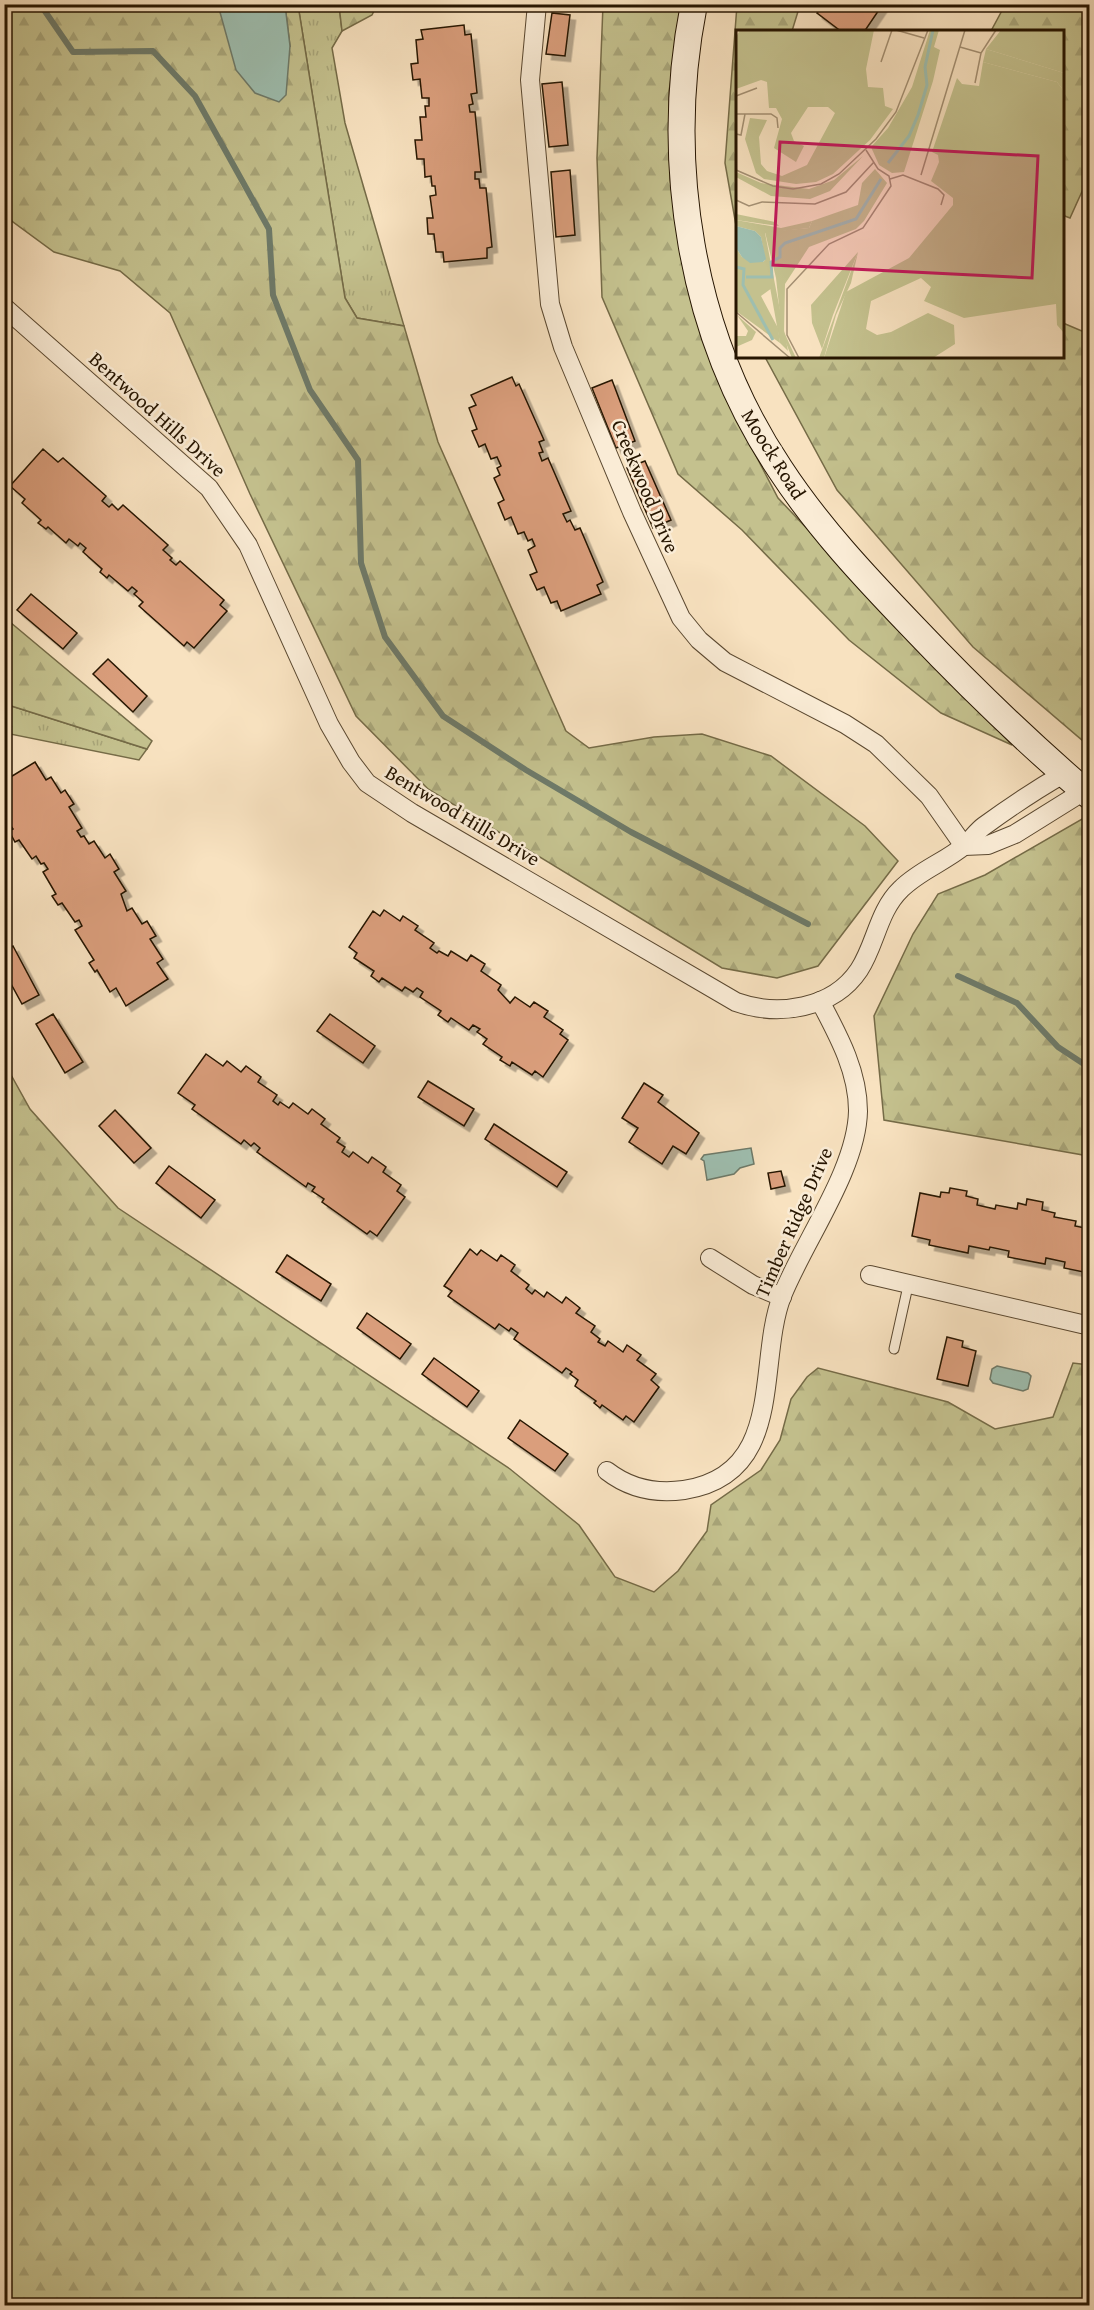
<svg xmlns="http://www.w3.org/2000/svg" width="1094" height="2310" viewBox="0 0 1094 2310" font-family="'Gentium Book Plus',serif">
  <style>
    .grass { fill: url(#grass-tufts); stroke: #756b47; stroke-width: 1.5 }
    .forest { fill: url(#forest-firs); stroke: #756b47; stroke-width: 1.5 }
    .water { fill: #9ebeaf; stroke: #6e7a69; stroke-width: 1.5 }
    .lines { fill: none; stroke-linecap: round; stroke-linejoin: round }
    .stream { stroke: #6e7a69; stroke-width: 6 }
    .building { fill: #da9e7c; stroke: #261500; stroke-width: 1.5; filter: url(#shadow) }
    .service-casing { stroke: #5a4830; stroke-width: 11 }
    .minor-casing { stroke: #5a4830; stroke-width: 20 }
    .secondary-casing { stroke: #261500; stroke-width: 28 }
    .service { stroke: #faecd6; stroke-width: 9 }
    .minor { stroke: #faecd6; stroke-width: 18 }
    .secondary { stroke: #faecd6; stroke-width: 26 }
    .labels { text-anchor: middle; dominant-baseline: central; stroke-width: 5; stroke-linejoin: round; paint-order: stroke }
    .street-label { font-size: 20px; fill: #261500; stroke: #faecd6 }
    .inset-river { fill: none; stroke: #9ebeaf; stroke-width: 3 }
    .inset-road { fill: none; stroke: #a49073; stroke-width: 1.5 }
    .view { fill: #c2185b; fill-opacity: 0.15; stroke: #c2185b; stroke-width: 3 }
    .inset-edge { fill: none; stroke: #261500; stroke-width: 3 }
  </style>
  <defs>
    <pattern id="grass-tufts" width="24" height="20" patternUnits="userSpaceOnUse" patternTransform="scale(1.5)"><rect width="24" height="20" fill="#c4c18e"/><path d="M3 7l-1-3M5 7V3M7 7l1-3M15 17l-1-3M17 17v-4M19 17l1-3" fill="none" stroke="#a8a579"/></pattern>
    <pattern id="forest-firs" width="22" height="20" patternUnits="userSpaceOnUse" patternTransform="scale(1.5)"><rect width="22" height="20" fill="#c4c18e"/><path d="M5 1l3.5 6h-7zM16 11l3.5 6h-7z" fill="#a8a579"/></pattern>
    <filter id="shadow"><feDropShadow dx="5.5" dy="5.5" stdDeviation="0" flood-color="#0004"/></filter>
  </defs>
  <rect width="100%" height="100%" fill="#f8e2c0"/>
  <filter id="stains"><feTurbulence type="fractalNoise" baseFrequency=".00333" numOctaves="4"/><feColorMatrix values="0 0 0 0 .2 0 0 0 0 .09 0 0 0 0 .02 0 0 0 .5 -.17"/></filter>
  <radialGradient id="worn" r=".72"><stop offset=".6" stop-color="#630" stop-opacity="0"/><stop offset="1" stop-color="#630" stop-opacity=".3"/></radialGradient>
  <!-- grass -->
  <g class="grass">
    <path d="M298,5H339L342,31L332,48L345,123L404,326L357,318L345,298Z"/>
    <path d="M5,704L147,749L139,760L5,733Z"/>
  </g>
  <!-- forest -->
  <g class="forest">
    <path d="M5,5H218L223,18L290,46L285,5H298L345,298L357,318L404,326L438,442L566,731L589,748L654,737L702,734L771,756L865,826L898,861L818,966L777,978L722,968L428,789L356,716L250,494L170,313L120,271L54,252L5,216Z"/>
    <path d="M339,5V4L377,5L372,15L342,31Z"/>
    <path d="M603,5H683L669,91L670,179L687,286L733,412L778,498L1012,745L941,713L849,640L742,530L678,474L602,297L597,158Z"/>
    <path d="M737,5H800L792,31L737,32V231L725,163Z"/>
    <path d="M1005,5H1089V176L1070,218L1062,215V32L991,31Z"/>
    <path d="M1063,323L1089,334V746L973,647L837,490L765,357H1062Z"/>
    <path d="M4,617L152,741L147,749L5,704Z"/>
    <path d="M1089,815V1156L884,1120L874,1016L913,934L938,894L985,875Z"/>
    <path d="M5,1064L30,1109L118,1208L510,1469L579,1525L615,1577L654,1592L678,1571L707,1531L711,1505L761,1470L780,1440L791,1399L807,1377L818,1368L948,1402L995,1429L1053,1417L1073,1363L1089,1365V2305H5Z"/>
  </g>
  <!-- water -->
  <g class="water">
    <path d="M218,5H285L290,46L286,95L279,102L255,93L236,70Z"/>
    <path d="M751,1148L754,1164L740,1168L734,1174L707,1180L704,1161L701,1159L704,1155Z"/>
    <path d="M997,1366L1028,1373L1031,1376L1028,1389L1023,1391L993,1383L990,1379L992,1369Z"/>
  </g>
  <g class="lines">
    <!-- stream -->
    <g class="stream">
      <path d="M40,4L73,52L153,51L195,96L269,229L273,295L310,390L358,460L361,563L385,637L443,716L526,770L631,832L808,924"/>
      <path d="M958,976L1017,1003L1058,1047L1090,1068"/>
    </g>
  </g>
  <!-- building -->
  <g class="building">
    <path d="M823,4H883L864,32H842L817,13Z"/>
    <path d="M552,13L570,15L565,56L546,54Z"/>
    <path d="M464,25L465,35L471,34L477,93L471,94L473,104L469,105L470,112H475L481,172H475V179H479L480,188H486L492,247L487,248V258L444,262L443,252H436L434,234H428L427,218H433L430,196L436,195L435,186H432L431,176L425,177L424,159H417L415,140H422L420,117H426L425,106H429V98H422L420,79L413,80L411,64L418,63L416,40L423,39L421,30Z"/>
    <path d="M562,82L568,145L549,147L542,84Z"/>
    <path d="M570,170L575,235L556,237L551,172Z"/>
    <path d="M512,377L516,386L519,384L544,440L539,442L543,452L539,453L542,461L548,458L571,511L563,514L567,522L570,520L575,530L580,528L603,582L597,585L601,594L561,611L557,601L551,603L544,587L537,590L530,575L537,572L528,550L535,546L532,539L528,541L524,532L518,534L511,517L505,520L498,503L504,500L494,478L500,475L497,468L501,466L497,457L491,459L485,444L479,447L472,431L477,429L469,408L476,405L471,395Z"/>
    <path d="M612,380L635,441L616,448L592,388Z"/>
    <path d="M43,449L58,462L63,458L106,496L102,501L109,507L112,504L118,510L123,505L168,545L163,550L172,558L170,560L176,565L180,561L224,600L220,605L227,611L194,648L187,642L184,646L139,606L143,602L134,594L137,591L132,587L128,591L109,575L107,578L100,572L102,569L83,552L86,548L80,543L78,546L69,539L66,543L48,527L46,529L38,523L41,520L22,503L25,499L10,486Z"/>
    <path d="M645,461L671,520L653,528L627,468Z"/>
    <path d="M31,594L77,633L63,649L17,610Z"/>
    <path d="M108,659L147,696L133,712L93,674Z"/>
    <path d="M35,762L46,780L51,777L61,793L65,790L74,804L69,807L82,828L77,831L81,837L84,836L89,844L94,841L105,858L110,854L119,869L114,872L126,891L121,894L127,911L132,908L142,924L147,921L156,936L150,939L163,959L157,963L168,979L126,1006L116,988L110,992L97,970L95,972L89,963L94,960L75,930L82,926L79,920L75,922L62,903L58,905L52,896L56,894L43,872L48,869L44,863L41,864L36,856L32,859L19,840L15,842L9,831L13,829L4,816V781Z"/>
    <path d="M384,910L400,921L403,916L418,926L415,930L434,943L430,948L437,953L439,951L448,956L451,951L467,961L471,955L485,964L481,971L501,985L498,990L510,1003L515,997L530,1007L534,1002L548,1011L544,1017L563,1030L560,1034L568,1040L543,1077L535,1071L532,1075L512,1062L510,1066L500,1060L502,1057L483,1044L487,1039L477,1032L480,1029L473,1025L469,1030L451,1018L448,1022L438,1015L441,1011L420,997L423,992L417,988L413,992L405,987L402,991L382,978L379,982L371,976L374,971L354,958L357,953L349,947L373,911L380,916Z"/>
    <path d="M13,946L39,995L22,1004L4,971V951Z"/>
    <path d="M53,1014L83,1062L65,1073L36,1024Z"/>
    <path d="M330,1014L375,1046L363,1063L317,1031Z"/>
    <path d="M206,1054L223,1066L227,1061L241,1072L246,1066L261,1077L258,1082L277,1095L273,1101L278,1105L280,1102L289,1108L293,1103L308,1114L312,1109L325,1119L321,1124L340,1138L337,1142L345,1147L342,1152L349,1157L353,1152L368,1163L372,1157L386,1167L383,1172L401,1185L397,1191L405,1197L377,1236L370,1231L367,1234L322,1202L324,1199L312,1191L315,1187L308,1183L306,1187L257,1152L260,1148L254,1143L251,1146L244,1140L241,1144L192,1109L195,1105L178,1093Z"/>
    <path d="M428,1081L474,1109L464,1126L418,1097Z"/>
    <path d="M644,1083L663,1095L658,1102L699,1133L686,1154L673,1146L662,1164L629,1142L638,1128L622,1118Z"/>
    <path d="M115,1110L151,1148L134,1163L99,1126Z"/>
    <path d="M494,1124L567,1172L557,1187L485,1139Z"/>
    <path d="M169,1166L215,1200L201,1218L156,1183Z"/>
    <path d="M781,1171L785,1186L771,1189L768,1173Z"/>
    <path d="M950,1188L967,1191L966,1196L978,1199L977,1205L995,1209L996,1205L1017,1209L1018,1203L1026,1205L1027,1199L1043,1202L1042,1210L1055,1213L1054,1217L1076,1221L1075,1226L1090,1229V1278L1083,1277L1084,1272L1064,1268L1065,1262L1046,1258L1045,1264L1008,1257L1009,1251L990,1247L989,1250L969,1246L968,1253L929,1245L930,1240L912,1236L920,1193L940,1197L941,1192L949,1193Z"/>
    <path d="M470,1249L477,1255L481,1250L497,1261L501,1255L515,1265L511,1271L529,1285L526,1289L532,1294L535,1290L544,1297L547,1292L562,1303L566,1297L580,1308L576,1313L595,1326L591,1332L600,1339L598,1342L605,1346L608,1341L623,1352L627,1345L641,1355L637,1360L656,1374L651,1380L659,1387L634,1422L626,1416L623,1420L602,1405L600,1408L594,1403L596,1401L575,1386L578,1380L570,1374L572,1372L566,1368L562,1373L514,1339L518,1333L511,1328L509,1331L499,1324L495,1329L448,1296L452,1291L444,1286Z"/>
    <path d="M287,1255L331,1284L321,1301L276,1272Z"/>
    <path d="M367,1313L411,1344L400,1359L357,1328Z"/>
    <path d="M947,1337L963,1341L962,1347L976,1351L968,1386L937,1379Z"/>
    <path d="M434,1358L479,1391L467,1407L422,1374Z"/>
    <path d="M520,1420L568,1454L555,1471L508,1438Z"/>
  </g>
  <g class="lines">
    <defs>
      <path id="service" d="M894,1349L908,1286"/>
      <g id="minor">
        <path d="M537,4L530,80L550,304L563,347L632,512L681,618L699,640L725,662L845,724L876,744L929,796L964,846"/>
        <path d="M4,307L209,488L248,545L329,724L351,762L367,783L412,813L736,1002C778,1017 833,1009 859,970C876,944 878,911 901,889C920,870 945,862 965,845C972,839 977,831 984,826C1010,807 1037,789 1065,773"/>
        <path d="M964,846L988,845L1015,834L1084,791"/>
        <path d="M710,1258L753,1285L782,1297"/>
        <path d="M870,1275L1090,1326"/>
        <path d="M607,1471C629,1488 656,1494 684,1490C787,1474 756,1363 782,1296C804,1241 857,1169 858,1111C858,1071 838,1035 820,1001"/>
      </g>
      <path id="secondary" d="M694,4C663,161 690,335 780,469C818,527 865,577 913,627C969,686 1028,743 1090,796"/>
    </defs>
    <!-- service casing -->
    <use href="#service" class="service-casing"/>
    <!-- minor casing -->
    <use href="#minor" class="minor-casing"/>
    <!-- secondary casing -->
    <use href="#secondary" class="secondary-casing"/>
    <!-- service -->
    <use href="#service" class="service"/>
    <!-- minor -->
    <use href="#minor" class="minor"/>
    <!-- secondary -->
    <use href="#secondary" class="secondary"/>
  </g>
  <g class="labels">
    <!-- street labels -->
    <g class="street-label">
      <text transform="translate(158 414) rotate(42)">Bentwood Hills Drive</text>
      <text transform="translate(774 454) rotate(58)">Moock Road</text>
      <text transform="translate(646 486) rotate(67)">Creekwood Drive</text>
      <text transform="translate(463 815) rotate(31)">Bentwood Hills Drive</text>
      <text transform="translate(793 1222) rotate(-66)">Timber Ridge Drive</text>
    </g>
  </g>
  <!-- overview -->
  <g transform="translate(736 30)">
    <rect width="328" height="328" fill="#f8e2c0"/>
    <path d="M250,19L328,43V61L321,52L247,32ZM0,190L45,198L76,191L73,198L29,203L52,321L44,313L25,207L19,201L0,196ZM122,222L115,253L100,285L88,328H83Z" fill="#c4c18e"/>
    <path d="M4,0H138L130,39L132,57L147,58L149,76L157,79L134,110L97,144L80,152L60,154L28,149L20,143L9,109L14,88L31,90L23,107L25,134L31,141L46,146L71,135L99,83L92,77H72L55,103L58,111L68,116L60,132L38,118L46,89L40,78H33L31,52L25,50L0,59V7ZM194,0H203L198,17L204,20L197,51L168,142L156,143L143,135L135,117L152,98L176,57ZM265,0H328V43L250,19ZM247,32L321,52L328,61V303L321,295L320,274L228,288L188,271L195,257L185,248L135,271L130,299L141,305L155,302L192,283L218,295L219,314L197,328H88L110,262L173,228L217,175V168L195,151L203,132L202,125L196,122L221,48L226,54L243,56ZM127,126L94,161L74,169L35,166L0,147V142L25,153L73,159L98,150ZM139,139L151,153L128,191L120,199L73,217L49,254L48,302L60,328H56L46,303L40,248L29,202L73,198L76,191L122,175L126,153ZM0,184L39,192L43,196L0,190ZM0,218L6,227L27,232L30,229L36,258L25,266L42,298L44,313L0,281ZM122,222L97,285L86,319L76,293L75,275ZM1,285L20,302L16,310L0,317V306H10L12,301Z" fill="#c4c18e"/>
    <path d="M0,196L19,201L25,207L30,229L27,232L14,233L6,227L0,218Z" fill="#9ebeaf"/>
    <path class="inset-river" d="M152,133L173,106L182,85L191,55L189,37L197,0M0,237L8,239L7,255L37,310M10,247H36L35,232L44,227V218L49,213L120,189L145,149"/>
    <path class="inset-road" d="M160,0L188,8M224,17L245,23M145,32L156,0M239,53L245,23L260,0M0,66L21,58M0,84H35L41,88L42,98M0,104L5,105L9,84M0,140L37,156L57,159L85,154L103,144L140,109L160,82L192,0M185,145L229,0M154,149L167,145L202,159L208,165L205,175M0,170L13,176L26,172L79,174L110,162L138,132M0,282L54,328M63,328L51,305V259L93,214L127,198L155,156L153,146L142,139L130,120M220,328H245"/>
    <path class="view" d="M44,112L302,126L296,248L37,235Z"/>
    <rect width="328" height="328" class="inset-edge"/>
  </g>
  <!-- margin -->
  <rect width="1094" height="2310" fill="none" stroke="#f8e2c0" stroke-width="24"/>
  <rect x="6" y="6" width="1082" height="2298" fill="none" stroke="#261500" stroke-width="3"/>
  <rect x="12" y="12" width="1070" height="2286" fill="none" stroke="#261500" stroke-width="1.5"/>
  <rect width="100%" height="100%" filter="url(#stains)"/>
  <rect width="100%" height="100%" fill="url(#worn)"/>
</svg>
